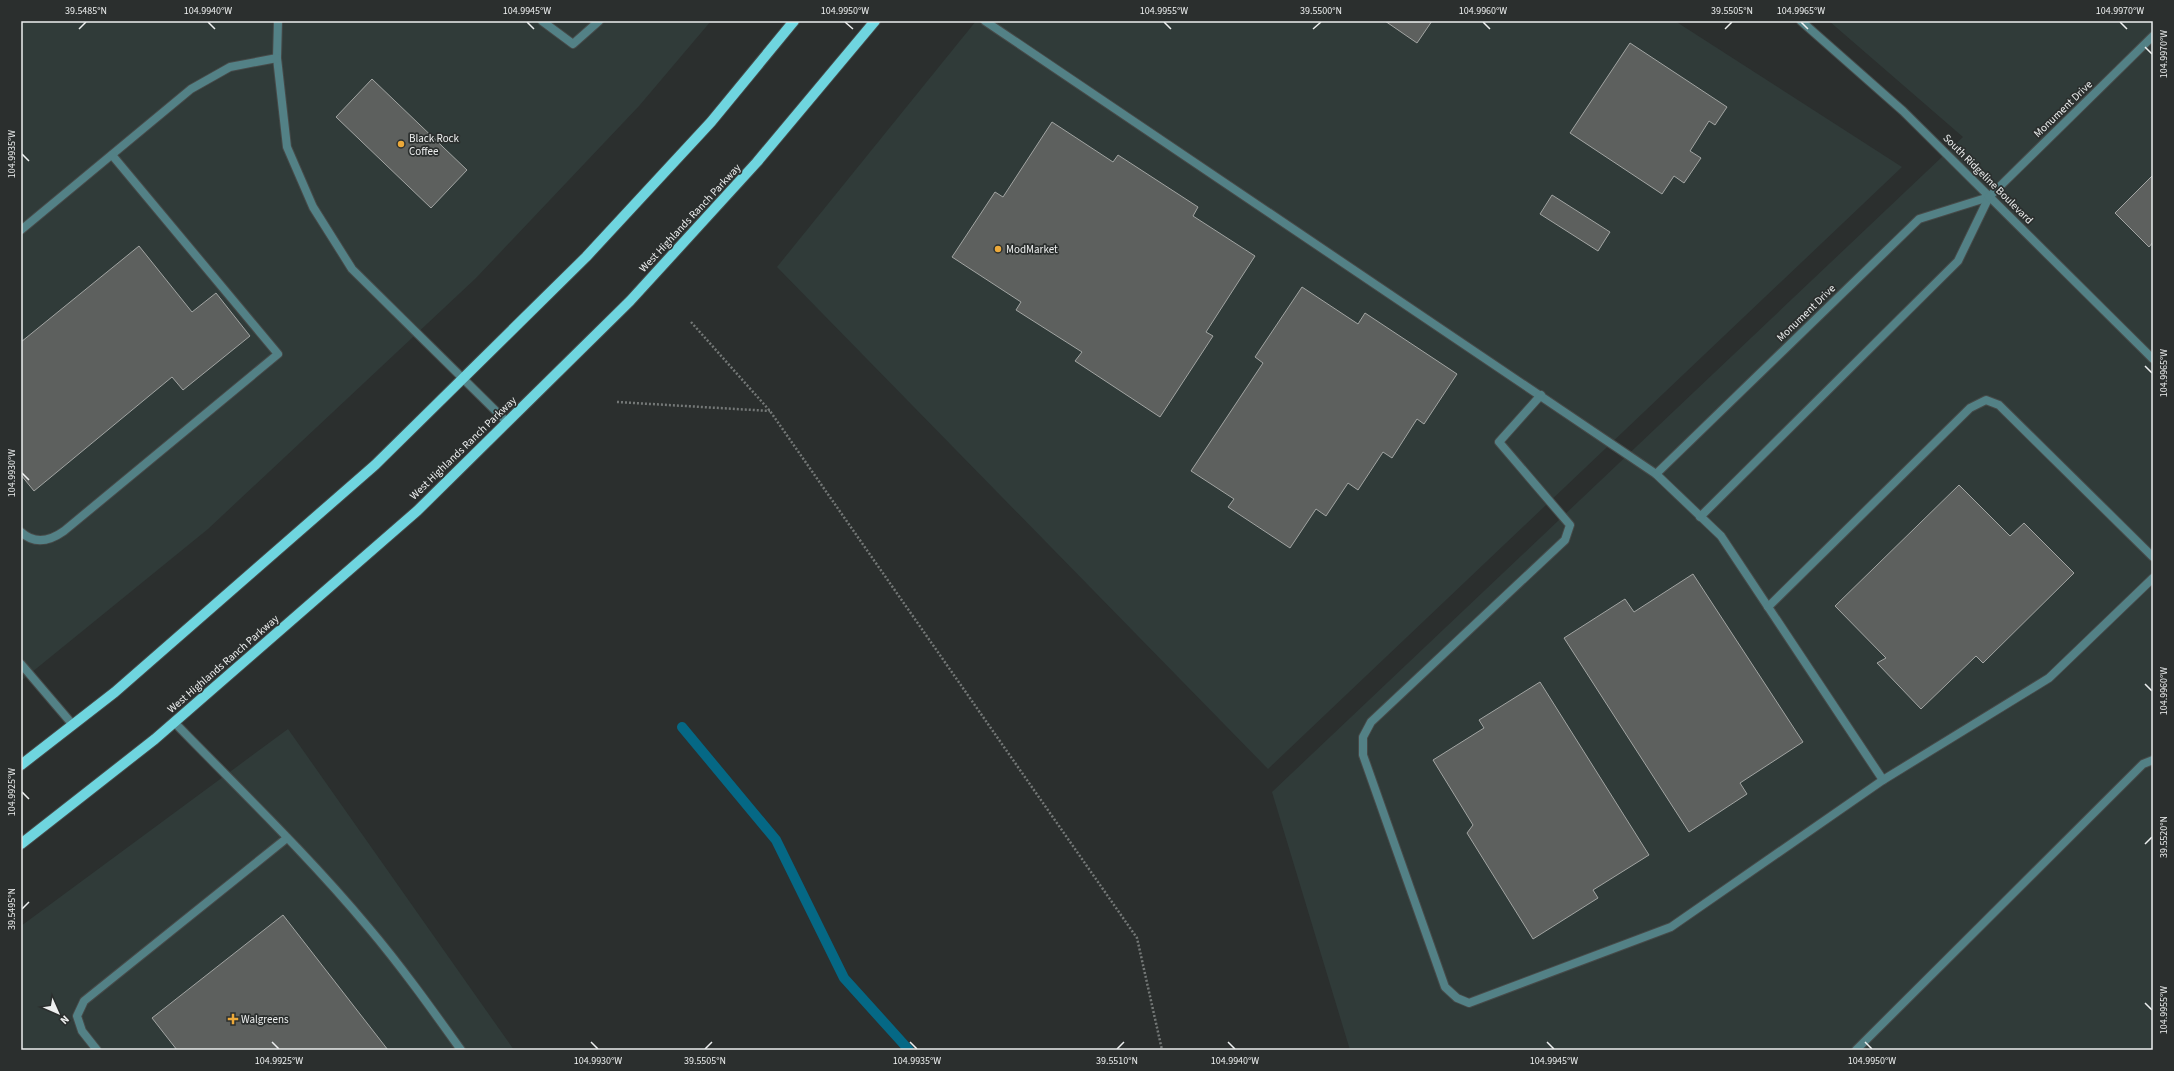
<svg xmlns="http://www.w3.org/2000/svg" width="2174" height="1071" viewBox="0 0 2174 1071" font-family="'Source Sans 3',sans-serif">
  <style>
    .built { fill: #303b39 }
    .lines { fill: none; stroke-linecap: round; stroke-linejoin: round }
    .stream { stroke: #056885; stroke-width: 10 }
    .building { fill: #5d605e; stroke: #a2a5a3 }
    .service-casing { stroke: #464a49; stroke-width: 10 }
    .minor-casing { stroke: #464a49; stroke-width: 10 }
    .tertiary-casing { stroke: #464a49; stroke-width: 10 }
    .primary-casing { stroke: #464a49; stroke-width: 12 }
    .path { stroke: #747877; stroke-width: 2.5; stroke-dasharray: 2 2; stroke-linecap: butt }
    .service { stroke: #538186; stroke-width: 8 }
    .minor { stroke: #538186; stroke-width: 8 }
    .tertiary { stroke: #538186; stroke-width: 8 }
    .primary { stroke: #6fd5df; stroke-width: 10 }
    .ticks { fill: none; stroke: #edefef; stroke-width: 1.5 }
    .poi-dot { fill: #eca93a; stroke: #2b2f2e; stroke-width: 1.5 }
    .labels { text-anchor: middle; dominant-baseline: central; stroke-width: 3.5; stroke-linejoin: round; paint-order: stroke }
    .street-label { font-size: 11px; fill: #edefef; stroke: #2b2f2e }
    .poi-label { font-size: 11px; fill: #edefef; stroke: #2b2f2e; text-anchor: start }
    .neatline { fill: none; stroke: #edefef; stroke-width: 1.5 }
    .ticks-label { font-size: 10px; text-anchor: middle; fill: #edefef }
  </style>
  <rect width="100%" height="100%" fill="#2b2f2e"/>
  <!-- built -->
  <g class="built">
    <path d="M21,21H711L639,106L476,278L208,529L21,681Z"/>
    <path d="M976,21H1675L1902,167L1268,769L777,267Z"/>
    <path d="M1829,21H2153V1050H1350L1272,792L1963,137Z"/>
    <path d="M288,729L514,1050H21V926Z"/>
  </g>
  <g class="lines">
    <!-- stream -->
    <path class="stream" d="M682,727L776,840L844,978L909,1050"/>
  </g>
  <!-- building -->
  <g class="building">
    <path d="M1385,21H1432L1417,43Z"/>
    <path d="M1630,43L1727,107L1715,125L1709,121L1690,151L1701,158L1684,183L1674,176L1662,194L1570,133Z"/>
    <path d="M372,79L467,170L431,208L336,117Z"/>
    <path d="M1052,122L1113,162L1118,155L1198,207L1193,216L1255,256L1206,332L1213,336L1160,417L1075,361L1082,352L1016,310L1021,302L952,257L995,192L1003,197Z"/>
    <path d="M2153,175V242L2149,247L2115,213Z"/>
    <path d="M1552,195L1610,232L1598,251L1540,214Z"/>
    <path d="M139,246L192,312L216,293L250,336L183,390L172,377L34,491L21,475V342Z"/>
    <path d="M1302,287L1358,324L1365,313L1457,374L1424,424L1417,419L1392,458L1383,452L1358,490L1348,483L1326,516L1316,509L1290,548L1228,507L1234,499L1191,471L1263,363L1255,357Z"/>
    <path d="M1959,485L2010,536L2024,523L2074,573L1983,663L1976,656L1921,709L1877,663L1886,658L1835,606Z"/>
    <path d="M1693,574L1803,742L1740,783L1747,794L1689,832L1564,638L1625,599L1634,612Z"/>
    <path d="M1540,682L1649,855L1593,890L1598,898L1533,939L1467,833L1473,825L1433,760L1484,728L1479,720Z"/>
    <path d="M283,915L388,1050H177L152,1018Z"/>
  </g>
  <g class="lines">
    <defs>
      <g id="service">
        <path d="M278,21L277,58L287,147L313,207L352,269L507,422"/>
        <path d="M542,21L573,44L599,21"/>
        <path d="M985,21L1656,474L1721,536L1883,780"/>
        <path d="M21,230L191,89L230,67L277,58"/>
        <path d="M1541,395L1499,442L1570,525L1565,540L1371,722L1363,737V755L1445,987L1457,998L1469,1003L1671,927L1883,780L2049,678L2153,578"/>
        <path d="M21,532C35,545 50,541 64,531L278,354L112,155"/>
        <path d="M1768,607L1970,408L1986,400L1999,405L2153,557"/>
        <path d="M21,664L73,725"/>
        <path d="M174,722C239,789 308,855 368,927C401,966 431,1008 461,1050"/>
        <path d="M97,1050L82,1031L77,1016L84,1001L287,838"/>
        <path d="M1856,1050L2143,764L2153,760"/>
      </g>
      <g id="minor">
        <path d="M1656,474L1919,219L1989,197"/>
        <path d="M1700,517L1958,261L1989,197"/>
      </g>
      <g id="tertiary">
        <path d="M1801,21L1903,111L2153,359"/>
        <path d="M1989,197L2153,36"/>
      </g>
      <g id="primary">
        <path d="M21,765L115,692L375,465L586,257L711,122L794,21"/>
        <path d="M21,844L155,739L417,511L630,301L757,162L875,21"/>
      </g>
    </defs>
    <!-- service casing -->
    <use href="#service" class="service-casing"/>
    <!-- minor casing -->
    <use href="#minor" class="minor-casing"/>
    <!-- tertiary casing -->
    <use href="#tertiary" class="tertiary-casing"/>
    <!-- primary casing -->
    <use href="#primary" class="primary-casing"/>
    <!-- path -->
    <g class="path">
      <path d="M691,322L770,411L1137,938L1162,1050"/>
      <path d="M617,402L770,411"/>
    </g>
    <!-- service -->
    <use href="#service" class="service"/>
    <!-- minor -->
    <use href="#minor" class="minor"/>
    <!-- tertiary -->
    <use href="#tertiary" class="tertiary"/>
    <!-- primary -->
    <use href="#primary" class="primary"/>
  </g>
  <!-- ticks -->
  <path class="ticks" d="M208,22L215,29M527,22L534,29M845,22L853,29M1164,22L1171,29M1483,22L1490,29M1801,22L1808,29M2120,22L2127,29M79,29L86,22M1313,29L1321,22M1725,29L1732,22M2145,47L2152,54M22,154L29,161M2145,366L2152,373M22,473L29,480M2145,684L2152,691M22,792L29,799M2145,844L2152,837M22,909L29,902M2145,1003L2152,1010M272,1042L279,1049M591,1042L598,1049M910,1042L917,1049M1228,1042L1235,1049M1547,1042L1554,1049M1865,1042L1872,1049M705,1049L712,1042M1117,1049L1124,1042"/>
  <!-- markers -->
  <g class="poi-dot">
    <circle cx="401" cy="144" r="4"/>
    <circle cx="998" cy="249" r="4"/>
    <path d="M231 1013h4v4h4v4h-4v4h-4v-4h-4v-4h4z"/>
  </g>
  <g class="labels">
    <!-- street labels -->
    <g class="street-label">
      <text transform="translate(2063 109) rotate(-44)">Monument Drive</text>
      <text transform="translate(1988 179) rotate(45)">South Ridgeline Boulevard</text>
      <text transform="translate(690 218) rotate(-47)">West Highlands Ranch Parkway</text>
      <text transform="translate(1806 313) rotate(-44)">Monument Drive</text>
      <text transform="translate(463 448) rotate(-44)">West Highlands Ranch Parkway</text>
      <text transform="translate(223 664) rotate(-41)">West Highlands Ranch Parkway</text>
    </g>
    <!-- poi labels -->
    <g class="poi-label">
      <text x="409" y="138">Black Rock<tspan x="409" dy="13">Coffee</tspan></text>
      <text x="1006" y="249">ModMarket</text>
      <text x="241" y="1019">Walgreens</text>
    </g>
  </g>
  <!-- border -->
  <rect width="2174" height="1071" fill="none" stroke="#2b2f2e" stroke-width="44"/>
  <!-- north arrow -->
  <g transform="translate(58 1013) rotate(135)" stroke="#2b2f2e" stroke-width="3" paint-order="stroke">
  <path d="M0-3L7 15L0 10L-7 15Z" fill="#edefef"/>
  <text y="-6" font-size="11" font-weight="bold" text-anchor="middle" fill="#edefef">N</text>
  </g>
  <rect x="22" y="22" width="2130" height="1027" class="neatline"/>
  <g class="ticks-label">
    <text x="86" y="14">39.5485°N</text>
    <text x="208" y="14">104.9940°W</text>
    <text x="527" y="14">104.9945°W</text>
    <text x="845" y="14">104.9950°W</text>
    <text x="1164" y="14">104.9955°W</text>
    <text x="1321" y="14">39.5500°N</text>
    <text x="1483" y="14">104.9960°W</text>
    <text x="1732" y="14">39.5505°N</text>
    <text x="1801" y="14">104.9965°W</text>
    <text x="2120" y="14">104.9970°W</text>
    <text transform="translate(2163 54) rotate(-90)" y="4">104.9970°W</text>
    <text transform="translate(11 154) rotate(-90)" y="4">104.9935°W</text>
    <text transform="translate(2163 373) rotate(-90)" y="4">104.9965°W</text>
    <text transform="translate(11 473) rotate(-90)" y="4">104.9930°W</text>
    <text transform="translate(2163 691) rotate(-90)" y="4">104.9960°W</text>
    <text transform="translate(11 792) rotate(-90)" y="4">104.9925°W</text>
    <text transform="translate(2163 837) rotate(-90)" y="4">39.5520°N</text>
    <text transform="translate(11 909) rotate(-90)" y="4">39.5495°N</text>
    <text transform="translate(2163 1010) rotate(-90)" y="4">104.9955°W</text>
    <text x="279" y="1064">104.9925°W</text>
    <text x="598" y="1064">104.9930°W</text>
    <text x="705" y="1064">39.5505°N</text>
    <text x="917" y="1064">104.9935°W</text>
    <text x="1117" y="1064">39.5510°N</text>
    <text x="1235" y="1064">104.9940°W</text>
    <text x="1554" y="1064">104.9945°W</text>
    <text x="1872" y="1064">104.9950°W</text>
  </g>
</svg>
